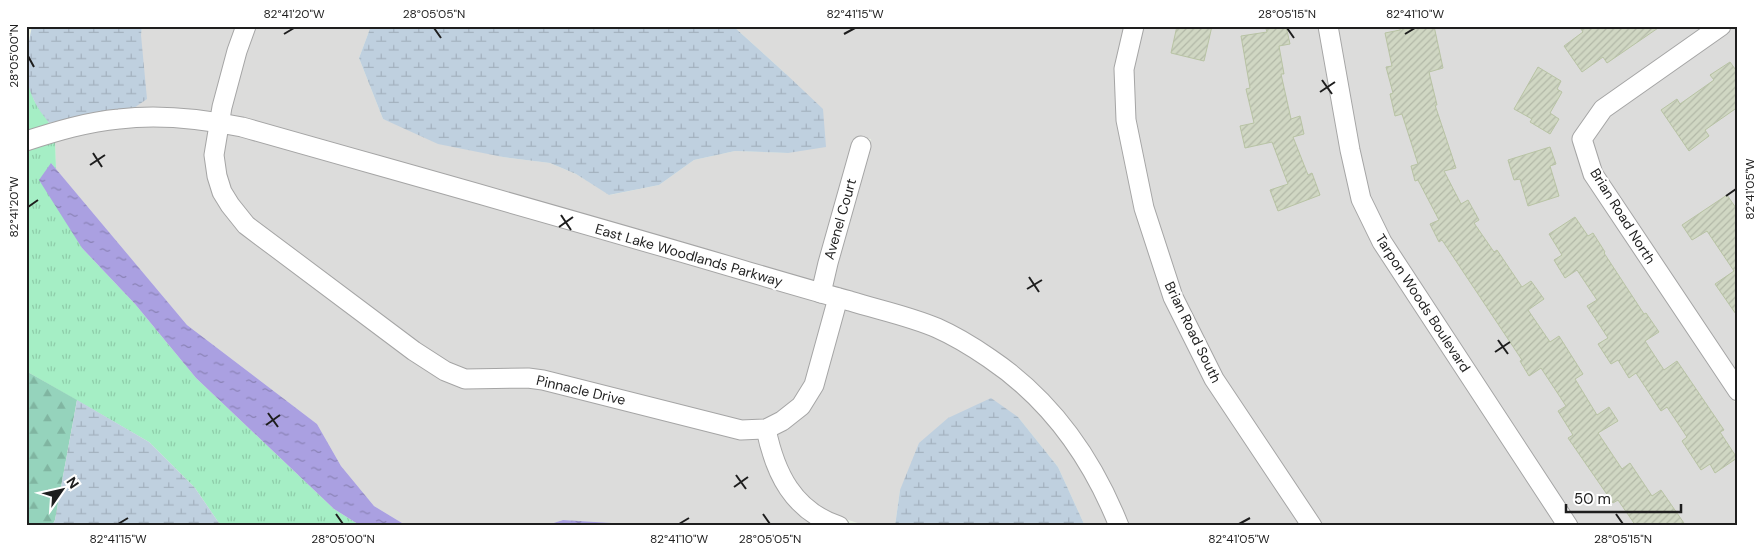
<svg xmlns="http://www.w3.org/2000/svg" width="1764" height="552" viewBox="0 0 1764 552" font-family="'DM Sans',sans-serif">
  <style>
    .residential { fill: #dcdcdb }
    .grass { fill: url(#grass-tufts) }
    .forest { fill: url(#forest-firs) }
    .wetland { fill: url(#wetland-marsh) }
    .water { fill: url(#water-ripples) }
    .building { fill: url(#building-hatch); stroke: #b8c3a4 }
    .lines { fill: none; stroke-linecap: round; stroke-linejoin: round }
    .minor-casing { stroke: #a5a5a5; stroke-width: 21 }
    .minor { stroke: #fff; stroke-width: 19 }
    .ticks { fill: none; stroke: #1e1e1e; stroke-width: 2 }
    .labels { text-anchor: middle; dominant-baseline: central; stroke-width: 4.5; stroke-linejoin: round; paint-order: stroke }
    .street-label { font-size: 14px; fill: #1e1e1e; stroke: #fff }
    .neatline { fill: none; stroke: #1e1e1e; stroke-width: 2 }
    .ticks-label { font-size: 12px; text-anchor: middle; fill: #1e1e1e }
  </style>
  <defs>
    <pattern id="grass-tufts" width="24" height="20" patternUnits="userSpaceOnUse" patternTransform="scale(1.25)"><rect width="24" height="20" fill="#a5eec5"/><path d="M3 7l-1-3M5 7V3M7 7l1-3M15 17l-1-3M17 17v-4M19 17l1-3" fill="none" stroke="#8ecca9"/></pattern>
    <pattern id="forest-firs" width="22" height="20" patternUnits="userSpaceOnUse" patternTransform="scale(1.25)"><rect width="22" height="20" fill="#95d3bc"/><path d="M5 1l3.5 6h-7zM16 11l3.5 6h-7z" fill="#80b5a1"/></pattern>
    <pattern id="wetland-marsh" width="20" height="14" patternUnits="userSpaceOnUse" patternTransform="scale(1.25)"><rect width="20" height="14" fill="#bfd0df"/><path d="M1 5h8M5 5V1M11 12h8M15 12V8" fill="none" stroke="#a4b2bf"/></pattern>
    <pattern id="water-ripples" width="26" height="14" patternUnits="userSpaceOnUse" patternTransform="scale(1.25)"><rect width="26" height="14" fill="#aaa0e1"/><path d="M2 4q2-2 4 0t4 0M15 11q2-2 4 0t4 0" fill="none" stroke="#8a82b6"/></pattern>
    <pattern id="building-hatch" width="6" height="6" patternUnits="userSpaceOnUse" patternTransform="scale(1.25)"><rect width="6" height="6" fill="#d0d7c3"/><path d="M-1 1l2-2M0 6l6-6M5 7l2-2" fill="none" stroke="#b2b8a7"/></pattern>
  </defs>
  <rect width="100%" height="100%" fill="#e8f0e3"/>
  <!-- residential -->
  <g class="residential">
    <path d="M142,26H238L212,114L131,110Z"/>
    <path d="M255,26H371L359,58L383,119L503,157L550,163L576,174L610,195L659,185L694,160L735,151L788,153L786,74L733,26H1126L1135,210L1301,526H1129L1115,492L1096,458L1077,429L1055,402L1029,376L994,351L831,287L871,139L855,137L815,282L228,116L245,53Z"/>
    <path d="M1142,26H1319L1353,203L1558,526H1323L1222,375L1181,293L1152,205L1135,118L1133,68Z"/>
    <path d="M1337,26H1707L1596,105L1586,179L1738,407V526H1579L1390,238L1370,196L1358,148Z"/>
    <path d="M1735,26H1738V375L1601,170L1592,139L1609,115Z"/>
    <path d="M121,127H175L208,130L205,155L214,196L463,387H527L540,389L758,437L766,467L774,483L787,502L816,526H660L563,520L543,526H407L374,506L341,466L317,424L187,325L56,169L55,141Z"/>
    <path d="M225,132L661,254L811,299V301L828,304L806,382L794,401L778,414L764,421L743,422L468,371L449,363L420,344L253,218L237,200L230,188L225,173L222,154Z"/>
    <path d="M844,309L912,328L933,336L952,345L983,365L1016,389L1041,414L1063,440L1100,500L1110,526H1085L1058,467L1018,417L900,490L895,526H867L830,514L810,499L801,490L782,460L775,433L788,427Z"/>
  </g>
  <!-- grass -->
  <g class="grass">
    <path d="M26,73L34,100L49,123H53L54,124L26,134Z"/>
    <path d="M55,141L56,169L51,163L82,248L135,304L196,378L334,509L361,526H221L195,488L149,442L26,371V150Z"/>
  </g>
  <!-- forest -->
  <path class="forest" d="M26,371L77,400L55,520L52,526H26Z"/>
  <!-- wetland -->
  <g class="wetland">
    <path d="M32,26H142L141,35L147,99L131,110L49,123C44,116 37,108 34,100C22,76 27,51 32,26Z"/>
    <path d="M371,26H733L786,74L823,109L826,147L788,153L735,151L694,160L659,185L609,195L576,174L550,163L503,157L438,144L383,119L359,58Z"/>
    <path d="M991,398L1018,417L1058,467L1085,526H895L900,490L919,443L948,418Z"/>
    <path d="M77,400L149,442L195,488L221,526H52L55,520Z"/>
  </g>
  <!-- water -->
  <g class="water">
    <path d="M51,163L187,325L317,424L341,466L374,506L407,526H361L334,509L196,378L135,304L82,248L39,180Z"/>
    <path d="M563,520L660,526H544Z"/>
  </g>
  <!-- building -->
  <g class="building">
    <path d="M1177,26H1212L1204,61L1171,53Z"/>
    <path d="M1265,26H1286L1290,44L1279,46L1284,74H1281L1291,119L1300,116L1304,134L1293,137L1308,175L1312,173L1320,195L1278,211L1270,190L1288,184L1272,142L1245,148L1240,126L1254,123L1246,89L1250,88L1241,36L1267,32Z"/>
    <path d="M1400,26H1434L1443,68L1429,72L1437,105H1435L1456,168L1444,171L1461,204L1468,200L1479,220L1474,223L1494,252L1497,250L1522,287L1531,281L1544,299L1528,310L1550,342L1559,336L1583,374L1575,379L1597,415L1609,407L1618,421L1598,433L1622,469L1630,463L1652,496L1661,490L1686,526H1636L1618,500L1613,503L1568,438L1573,435L1558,411L1566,406L1541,368L1529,376L1520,361L1522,360L1442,240L1439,242L1430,224L1439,220L1418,180L1415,181L1411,166L1418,164L1402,114L1395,116L1390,94L1393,93L1386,67L1392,66L1385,33L1400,30Z"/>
    <path d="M1579,26H1661L1607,63L1603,57L1582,72L1564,46L1583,32Z"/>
    <path d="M1730,62L1738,73V107L1705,130L1709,136L1689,151L1661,110L1677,99L1680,104L1714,80L1710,75Z"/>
    <path d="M1538,67L1561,81L1557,89L1562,92L1550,113L1559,119L1550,134L1530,122L1532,119L1514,109Z"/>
    <path d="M1550,147L1556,164L1550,166L1559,196L1528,206L1520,179L1514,180L1508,160Z"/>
    <path d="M1727,195L1738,211V317L1715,284L1734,271L1707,231L1692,240L1682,225Z"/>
    <path d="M1575,217L1588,236L1593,233L1605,252L1604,253L1644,314L1646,313L1659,332L1645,341L1664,370L1677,361L1724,430L1720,432L1737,458L1715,473L1710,464L1701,470L1682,441L1687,437L1667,407L1661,411L1636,373L1629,378L1618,360L1611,364L1598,344L1608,338L1587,306L1597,300L1577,270L1565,278L1554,260L1562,255L1549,234Z"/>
  </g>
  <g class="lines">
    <defs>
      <g id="minor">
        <path d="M246,26L237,51L222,107L214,155L217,176L222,192L230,205L246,225L414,351L445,371L465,379L528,378L543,380L741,430L766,429L782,421L801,406L814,385L838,298"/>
        <path d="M1134,26L1124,69L1126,120L1144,208L1173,297L1214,379L1312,526"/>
        <path d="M1328,26L1350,150L1361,199L1382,242L1568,526"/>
        <path d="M1721,26L1603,109L1582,139L1593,174L1738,391"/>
        <path d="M26,141C57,131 87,122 119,119C159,114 203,119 242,127C411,175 581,222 749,272C783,282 817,292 850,301C879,310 909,316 937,328C955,336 973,347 989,358C1050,399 1092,458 1119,526"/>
        <path d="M821,293L828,263L861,146"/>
        <path d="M766,429C775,473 793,511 839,526"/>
      </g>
    </defs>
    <!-- minor casing -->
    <use href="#minor" class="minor-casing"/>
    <!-- minor -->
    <use href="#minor" class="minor"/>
  </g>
  <!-- ticks -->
  <path class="ticks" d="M434,28L441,38M1287,28L1294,38M284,34L294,28M844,34L855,28M1405,34L1415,28M28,56L34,67M1322,80L1332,94M1320,92L1335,82M93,153L102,167M90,165L105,155M1726,196L1736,189M28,207L38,200M561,215L571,230M559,227L573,217M1029,277L1039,292M1027,289L1042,280M1498,340L1508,354M1495,352L1510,342M268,413L278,427M266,425L280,415M736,475L746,489M734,487L748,477M336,514L343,524M763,514L770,524M1616,514L1623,524M118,524L128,518M679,524L689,518M1239,524L1250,518"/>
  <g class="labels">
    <!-- street labels -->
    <g class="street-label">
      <text transform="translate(1623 216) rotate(58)">Brian Road North</text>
      <text transform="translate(840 219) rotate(-74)">Avenel Court</text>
      <text transform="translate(689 255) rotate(16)">East Lake Woodlands Parkway</text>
      <text transform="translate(1423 303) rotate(57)">Tarpon Woods Boulevard</text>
      <text transform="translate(1193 332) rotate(64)">Brian Road South</text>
      <text transform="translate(581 390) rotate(13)">Pinnacle Drive</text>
    </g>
  </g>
  <!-- border -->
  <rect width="1764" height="552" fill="none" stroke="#ffffff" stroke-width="55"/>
  <!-- north arrow -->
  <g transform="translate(62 490) rotate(56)" stroke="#ffffff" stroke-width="4" paint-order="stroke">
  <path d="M0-4L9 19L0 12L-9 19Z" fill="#1e1e1e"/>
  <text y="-8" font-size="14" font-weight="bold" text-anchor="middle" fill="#1e1e1e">N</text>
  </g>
  <!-- scale -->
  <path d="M1566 504v8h115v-8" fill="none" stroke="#1e1e1e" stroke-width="2.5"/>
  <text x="1574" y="504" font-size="15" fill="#1e1e1e" stroke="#ffffff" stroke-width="4" paint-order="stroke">50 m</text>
  <rect x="28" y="28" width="1708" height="496" class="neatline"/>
  <g class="ticks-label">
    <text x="294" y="18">82°41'20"W</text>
    <text x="434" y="18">28°05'05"N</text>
    <text x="855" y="18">82°41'15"W</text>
    <text x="1287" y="18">28°05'15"N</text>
    <text x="1415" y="18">82°41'10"W</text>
    <text transform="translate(14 56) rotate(-90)" y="4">28°05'00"N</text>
    <text transform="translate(1750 189) rotate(-90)" y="4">82°41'05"W</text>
    <text transform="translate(14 207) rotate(-90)" y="4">82°41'20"W</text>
    <text x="118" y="543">82°41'15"W</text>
    <text x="343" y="543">28°05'00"N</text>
    <text x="679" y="543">82°41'10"W</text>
    <text x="770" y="543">28°05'05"N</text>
    <text x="1239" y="543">82°41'05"W</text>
    <text x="1623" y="543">28°05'15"N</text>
  </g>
</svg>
